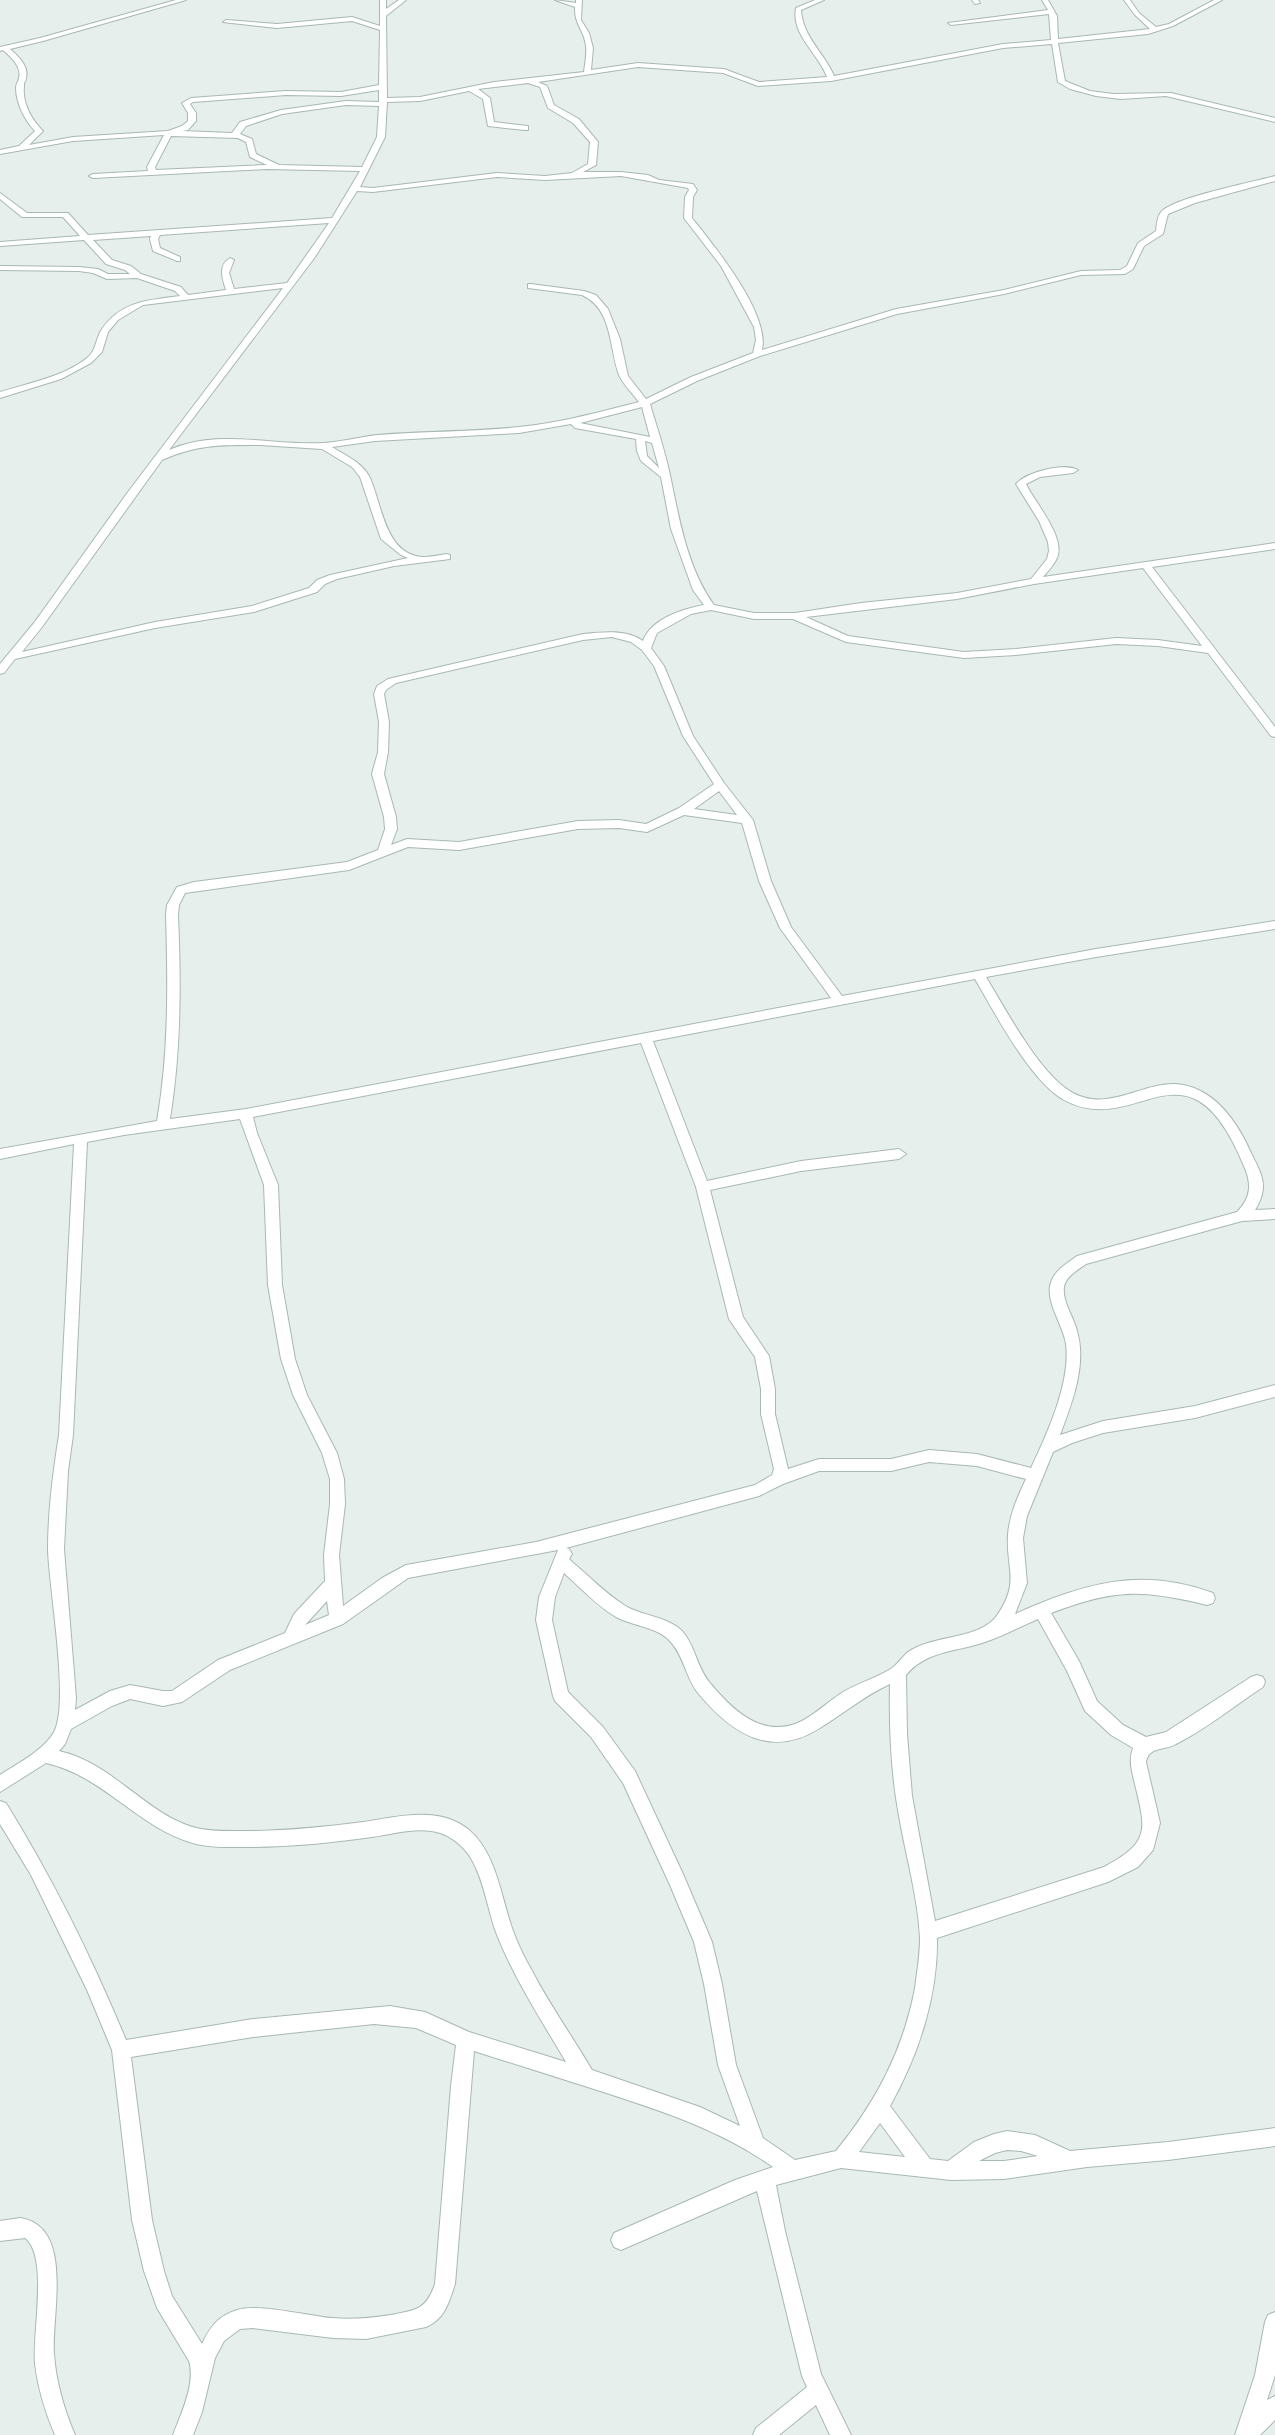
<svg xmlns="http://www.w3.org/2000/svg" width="1275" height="2435" viewBox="0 0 1275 2435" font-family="Lato,sans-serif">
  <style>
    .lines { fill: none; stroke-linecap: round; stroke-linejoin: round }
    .minor-casing { stroke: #a8b8b2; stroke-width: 2 }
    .minor { fill: #fff; fill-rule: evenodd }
  </style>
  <rect width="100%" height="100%" fill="#e6efeb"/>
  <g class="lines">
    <defs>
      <g id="minor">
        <path d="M176,0H186L43,41L10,49C18,56 29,66 26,78C25,86 24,78 24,87C22,103 32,120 43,131L29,145L73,137L168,131L182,126L188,121V113L182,103L191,98L286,91L341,92L379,85L380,30L352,21L277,28L223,22L226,20L277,24L352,17L380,26V0H386V9L399,0H406L386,16L387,98L420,97L494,82L584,72C585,63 587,54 586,46C584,30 574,24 575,7L555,0L576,3V0H582L581,20L589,33L593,48L591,70L638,63L724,69L759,82L827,77C818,53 791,35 796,8L815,0H824L801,10C803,38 824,52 834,76L1003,44L1051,40L1049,14L951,25L948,23L1048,10L1042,0H1048L1057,16L1058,39L1150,29L1135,15L1124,0H1130L1139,13L1156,27L1169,24L1214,0H1222L1173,26L1148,34L1058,43L1065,81L1090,91L1113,94L1171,93L1275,118V122L1166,96L1121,99L1096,96L1070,89L1058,82L1052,44L1003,48L831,81L758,86L723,73L638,67L538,82L547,86L554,105L579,119L598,142L596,165L583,172H621L648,175L659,180L693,184L697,190L693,197L692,218C714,246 770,313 762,350L896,309L1004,290L1081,271L1120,270L1127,266L1138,243L1156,231C1157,224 1157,215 1163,210C1182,196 1249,183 1275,176V181L1195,203L1168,214L1163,234L1144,246L1133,269L1125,274L1081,275L1004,294L897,314L760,356L697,381L650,404C657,428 665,451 670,475C679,518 687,568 714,605L754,613H795L861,603L957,593L1031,579L1047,559L1049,551L1048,542L1039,521L1016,484C1026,472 1065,462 1078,470L1073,473L1040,477L1026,484C1035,503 1066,537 1057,558C1054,565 1048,571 1043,577L1275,543V549L1152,567L1275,727V737L1271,736L1208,653L1158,646L1116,644L1016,655L964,658L846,642L793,619H754L711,610L691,614L657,633L651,648L664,666L693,736L724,783L753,820L771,881L791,927L842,996L1096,949L1275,921V929L1096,957L986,977C1006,1010 1040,1075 1073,1093C1108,1112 1141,1083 1175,1084C1214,1086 1238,1123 1252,1155C1257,1165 1264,1177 1263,1189C1262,1197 1259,1204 1255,1210L1275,1209V1219L1242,1221L1086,1264C1078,1270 1066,1276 1064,1287C1062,1302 1074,1317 1077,1331C1087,1365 1072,1403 1060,1435L1103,1421L1195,1406L1275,1385V1397L1195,1418L1103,1433L1072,1443L1053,1452L1027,1516L1023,1538L1027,1583L1015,1614C1083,1584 1139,1566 1213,1593L1215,1598L1213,1603L1207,1605C1139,1589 1117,1589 1051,1613L1079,1661L1097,1701L1123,1725L1146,1737L1166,1732L1251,1677L1257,1675L1263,1677L1265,1682L1263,1687C1234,1706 1206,1729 1176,1744C1164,1751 1149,1746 1146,1762L1160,1823L1153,1850L1138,1867L1108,1882L937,1938C938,1997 918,2056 890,2106L930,2159L948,2161L974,2142L994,2134L1007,2131L1035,2135L1070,2151L1168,2142L1275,2128V2146L1168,2160L1087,2167L1004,2179L951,2180L841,2168L776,2185L785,2231L821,2374L851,2435H830L816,2405L779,2435H753L756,2428L807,2387L802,2376L757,2191L621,2250L614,2247L611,2240L614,2233L735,2180L773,2167C719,2129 659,2110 597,2090C556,2077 515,2064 474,2051L455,2284C449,2302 445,2319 426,2327L366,2339L333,2338L253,2328L240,2329L224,2341L215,2358L202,2412L193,2435H173C181,2414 196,2383 189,2361L157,2308L144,2271L132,2220L112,2050L87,1990L31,1875L0,1824V1801L6,1803C53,1879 92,1958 126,2040L253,2019L390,2006L425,2012L469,2032L566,2062C542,2021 515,1980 497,1935C488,1912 485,1884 473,1862C467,1849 453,1837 440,1833C420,1826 393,1834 372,1837C330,1843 288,1847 246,1847C229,1847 212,1848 196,1844C137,1828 106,1777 46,1763L0,1792V1775C18,1763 43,1751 54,1732C70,1702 49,1590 48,1549C48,1512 53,1472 59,1435L74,1144L0,1159V1149L157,1121C169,1052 168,984 166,915L167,905L177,887L194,882L347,862L378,850L385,829L384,817L372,774L378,752L379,722L374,694L377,686L388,679L583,634C603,632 626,629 643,641C651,619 682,609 704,605L693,590L671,529L661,477L641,461L637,451L636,439L575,428L571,424L519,433L375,441L332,447C345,455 361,462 369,476C382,502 384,555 423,557C431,557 439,555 447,554L450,555V559L394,566L337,579L325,584L317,592L254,612L155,628L15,659L4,673L0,674V664L34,623L128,492L283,288L143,305L118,320L108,332L102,352L91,363L61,379L0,398V392C29,383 63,377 87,358C97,350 95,339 102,329C121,301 149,300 180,296L175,291L137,278L107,279L93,273L79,271L0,270V266L79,267L98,269L108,274H130L125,270L106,264L84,240L0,246V242L80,236L63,217H22L0,199V193L27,213H68L88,235L332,218L360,171L267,169L93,178L89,176L93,174L148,171L147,167L164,135L73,141L0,154V150L19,146L35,131C25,121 16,103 16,88C17,80 17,86 19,78C22,67 11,57 3,50L0,51V47L40,38ZM528,83L540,87L548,108L573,123L590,142L588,164L572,173L545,176L497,173L373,188L360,187L385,137L387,102L420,101L469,91L483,99L488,126L525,130H528V126L494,122L490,98L478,89ZM379,90V102L346,101L281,110L240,122L232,133L182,131L188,130L196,121V113L190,104L193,102L286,95L341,96ZM346,105L379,106L377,137L362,167L279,165L256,154L252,139L240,134L246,126L282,114ZM171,136L238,138L246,142L250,157L267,165L156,170L155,167ZM621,176L688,188L689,190L685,197L684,218L721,266L754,327L756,340L753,353L691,377L646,399L628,376L620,339L608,309L596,295L584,291L531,284H528V288L582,295C613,309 609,348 619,375C623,384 633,394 639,402C600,412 560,423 519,427C472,432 424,431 377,435C359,437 341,442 323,443C272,446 218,428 169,450L315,257L357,191L373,192L497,177L545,180ZM329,223L287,283L234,289L229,273L234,260L230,258C218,265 222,278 226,290L188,295L181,287L141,274L131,266L112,260L93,240L151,236L150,239L153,251L177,261H180V257L160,248L158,239L160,235ZM642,407L650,437L580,423L584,422ZM645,441L652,443L659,468L647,456ZM260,445L322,449L352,467L360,477L381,539L401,555L408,558L330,575L317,580L309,588L252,606L155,622L22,652L42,627L162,460C198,444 222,445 260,445ZM1143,568L1202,646L1158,640L1116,638L1016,649L964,652L848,636L806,617L957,599L1034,584ZM612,637L631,642L642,650L654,666L683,736L714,784L679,808L646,824L619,820L578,821L459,842L407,839L391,845L397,829L396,817L384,774L388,752L389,722L384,694L386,690L396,683L583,640ZM719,791L737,815L694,809ZM684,815L742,823L759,881L780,928L831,998L246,1109L170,1119C181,1051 181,984 178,915L179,905L185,893L349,870L408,847L459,850L578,829L619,828L647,832ZM975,979C995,1013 1030,1081 1064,1100C1138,1140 1187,1028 1244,1166C1252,1184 1251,1198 1237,1212L1077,1256C1066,1264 1053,1271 1050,1286C1047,1305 1063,1325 1066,1344C1071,1382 1047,1434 1031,1468L977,1454L929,1450L891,1459H819L788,1469L775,1414V1389L769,1356L743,1317L710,1190L801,1171L899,1159L906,1154L899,1149L801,1161L707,1181L653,1041ZM641,1043L696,1187L729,1319L755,1357L761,1389V1414L774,1469L772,1475L755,1485L536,1542L406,1565L382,1578L343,1606L339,1555L345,1504L344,1479L337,1453L307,1395L295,1359L282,1285L278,1185L257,1133L253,1117ZM240,1119L264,1185L268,1285L281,1359L293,1395L322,1453L330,1479V1504L324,1555L325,1581L294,1614L285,1633L218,1660L172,1691H163L130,1685L110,1691L75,1710L76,1698L64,1549L68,1471L73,1435L87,1142L124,1135ZM929,1462L977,1466L1026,1479C1018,1496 1009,1516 1008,1535C1006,1569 1020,1581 998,1614C982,1640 934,1634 908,1652C902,1657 898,1664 892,1668C879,1677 858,1683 843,1692C829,1701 817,1713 802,1721C764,1740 733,1711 710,1683C697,1668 695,1645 682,1631C667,1616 641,1616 624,1605C605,1593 589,1576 571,1561L569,1559L572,1554L569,1549L566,1548L759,1496L783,1484L819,1471H891ZM558,1550L539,1597L536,1620L553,1696L555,1701L591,1737L623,1783L670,1885L694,1942L704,1984L718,2065L740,2126L700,2107L592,2070C572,2036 549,2004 531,1969C524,1957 517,1942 512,1928C501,1896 496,1853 469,1830C439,1805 397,1817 363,1822C324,1827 286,1831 246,1831C230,1831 212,1832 196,1828C145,1814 113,1763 59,1751L65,1744L71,1729L112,1706L130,1699L163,1706L182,1702L230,1670L343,1624L408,1578ZM564,1573C581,1588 597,1606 616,1617C633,1626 657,1627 670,1641C684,1656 686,1678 698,1693C732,1734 771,1759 820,1728C844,1713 864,1696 890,1684C889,1728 891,1773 899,1816C906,1857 918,1897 920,1938C920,1955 917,1972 915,1988C903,2051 876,2102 836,2151L795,2160L763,2138L736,2065L722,1984L712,1942L683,1874L635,1771L603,1727L568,1692L552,1620L555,1597ZM327,1601L329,1615L305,1625L306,1624ZM1038,1619L1067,1671L1085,1711L1111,1735L1133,1748C1129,1759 1131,1768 1134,1780C1145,1828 1153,1841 1104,1867L935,1921L912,1796L907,1734L906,1675C926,1651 954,1652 982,1643C1001,1637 1019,1627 1038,1619ZM374,2024L416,2028L456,2045L451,2086L435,2284C426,2310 416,2310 391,2315C371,2318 352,2320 332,2318C308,2316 258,2303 237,2310C218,2316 210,2327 202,2344L172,2296L164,2271L152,2220L131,2057L253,2037ZM880,2123L905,2157L859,2152ZM1007,2150L1021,2151L1038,2156L1004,2161H979L995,2153Z"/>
        <path d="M972,0H978L980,3L975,4Z"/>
        <path d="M20,2218C75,2226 51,2316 54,2354C56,2382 64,2409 75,2435H55C45,2412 38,2388 35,2364C32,2334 49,2256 25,2238L0,2241V2221Z"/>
        <path d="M1275,2312V2375L1267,2400L1275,2396V2420L1260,2435H1235L1255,2375L1265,2322L1268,2315Z"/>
      </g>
    </defs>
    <!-- minor casing -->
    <use href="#minor" class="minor-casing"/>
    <!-- minor -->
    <use href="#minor" class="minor"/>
  </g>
</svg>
